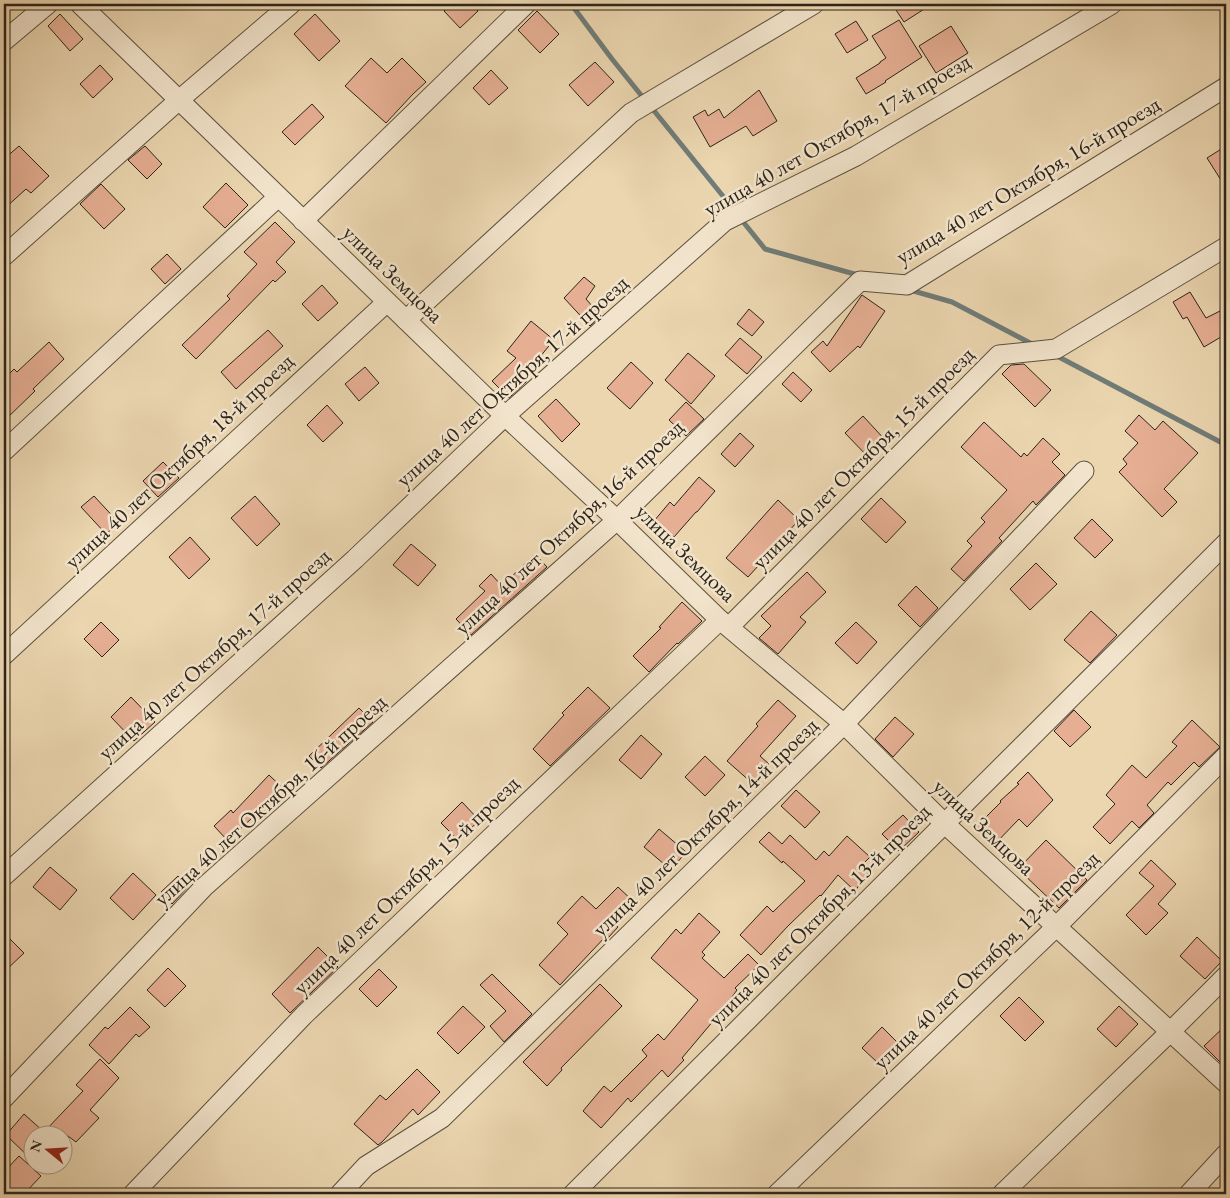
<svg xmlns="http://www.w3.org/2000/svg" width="1230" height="1198" viewBox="0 0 1230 1198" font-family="'EB Garamond',serif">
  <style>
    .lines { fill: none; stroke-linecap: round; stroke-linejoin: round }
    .stream { stroke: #707c78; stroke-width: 5 }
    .building { fill: #e6af94; stroke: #2c2419 }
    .minor-casing { stroke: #5c503f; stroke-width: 21 }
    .minor { stroke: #f2e4cc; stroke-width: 19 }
    .labels { text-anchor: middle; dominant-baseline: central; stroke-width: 5; stroke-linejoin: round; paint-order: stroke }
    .street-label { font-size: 22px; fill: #2c2419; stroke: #f2e4cc }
  </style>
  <rect width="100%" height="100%" fill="#ebd6b0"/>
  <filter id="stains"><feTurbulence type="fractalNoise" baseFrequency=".004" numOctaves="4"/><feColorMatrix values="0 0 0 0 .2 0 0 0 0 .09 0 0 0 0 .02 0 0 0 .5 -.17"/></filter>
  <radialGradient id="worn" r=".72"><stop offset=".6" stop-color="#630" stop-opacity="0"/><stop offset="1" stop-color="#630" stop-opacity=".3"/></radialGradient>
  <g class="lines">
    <!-- stream -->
    <g class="stream">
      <path d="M571,4L612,59L645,100"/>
      <path d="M651,107L735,211"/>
      <path d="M740,218L765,249L858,275"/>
      <path d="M910,290L952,302L1034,345"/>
      <path d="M1055,355L1226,445"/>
    </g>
  </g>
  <!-- building -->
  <g class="building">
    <path d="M452,4H471L478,11L460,28L444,11Z"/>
    <path d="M892,4H932L904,22Z"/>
    <path d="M537,11L559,34L540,53L518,30Z"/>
    <path d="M60,14L83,39L70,51L48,26Z"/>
    <path d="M315,14L340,41L319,61L294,34Z"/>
    <path d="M899,20L922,57L885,81L886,82L866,94L856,78L880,63V62L886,58L872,36Z"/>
    <path d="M856,21L868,40L847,53L835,34Z"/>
    <path d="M951,26L968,53L936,73L919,46Z"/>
    <path d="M371,58L387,73L402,58L426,82L413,94L386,123L345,86Z"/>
    <path d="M595,62L614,82L588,106L569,85Z"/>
    <path d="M100,65L113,79L93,98L80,84Z"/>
    <path d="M491,70L508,88L489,105L473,88Z"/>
    <path d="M759,90L777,121L753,136L746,126L710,147L693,117L705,110L708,116L719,109L724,118Z"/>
    <path d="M312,104L324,117L295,145L282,132Z"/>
    <path d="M19,146L49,176L31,193L26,189L4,209V159Z"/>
    <path d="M145,146L162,164L147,179L128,160Z"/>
    <path d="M1226,146V188L1207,158Z"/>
    <path d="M226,183L248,205L225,228L203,207Z"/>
    <path d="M101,184L125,209L104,229L80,204Z"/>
    <path d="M275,222L295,242L276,262L286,272L275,282L273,280L196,359L182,345L230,299L227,296L257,264L244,252Z"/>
    <path d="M167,254L181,269L165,284L151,269Z"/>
    <path d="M584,277L595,286L586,299L601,316L590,326L564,298Z"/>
    <path d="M322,285L338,303L318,321L302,304Z"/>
    <path d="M1190,292L1206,318L1226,308V334L1204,347L1187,317L1183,319L1173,302Z"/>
    <path d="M862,295L885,311L860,348L858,346L830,372L811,352L823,341L827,346Z"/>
    <path d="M749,309L764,322L752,336L737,324Z"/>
    <path d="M531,321L554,340L523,377L527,381L509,398L492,381L516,358L507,351Z"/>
    <path d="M268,330L283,346L236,389L221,372Z"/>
    <path d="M740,338L762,357L747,374L725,355Z"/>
    <path d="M49,342L64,359L33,389L35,391L4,421V379L14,369L17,372Z"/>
    <path d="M688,353L715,376L691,404L665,380Z"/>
    <path d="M631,362L653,383L630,409L607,388Z"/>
    <path d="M1024,364L1051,390L1035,407L1002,374L1011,365Z"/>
    <path d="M365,367L379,383L359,401L345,384Z"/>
    <path d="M793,372L812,390L801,402L782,384Z"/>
    <path d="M556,399L580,424L562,442L538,416Z"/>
    <path d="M686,402L704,419L686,436L669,420Z"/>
    <path d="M327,405L343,423L323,442L307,425Z"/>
    <path d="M1139,415L1155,430L1163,421L1198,453L1164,489L1177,502L1162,517L1119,472L1127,464L1123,459L1138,443L1125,431Z"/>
    <path d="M863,416L887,442L870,459L845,433Z"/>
    <path d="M984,422L1021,457L1024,453L1027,456L1043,438L1060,454L1052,462L1065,475L1036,505L1033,501L999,538L1002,541L964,581L951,569L972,546L967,541L985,522L981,518L1007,490L961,447Z"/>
    <path d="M740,433L754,446L735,467L721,454Z"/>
    <path d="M163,462L179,478L158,497L143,481Z"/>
    <path d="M699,477L715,491L697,512H696L674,537L654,521L670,502L674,506Z"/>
    <path d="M94,496L119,523L106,534L81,507Z"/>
    <path d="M255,496L280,524L257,546L231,518Z"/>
    <path d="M881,498L906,522L886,543L861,519Z"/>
    <path d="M778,500L799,520L771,550L772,551L748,577L726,558Z"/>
    <path d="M1092,519L1113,540L1095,558L1074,538Z"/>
    <path d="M190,537L210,559L189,579L169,557Z"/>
    <path d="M411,544L436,565L418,586L393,565Z"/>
    <path d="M535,554L547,567L471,635L456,619L485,591L479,586L491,574L502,586Z"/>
    <path d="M1036,563L1057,584L1030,610L1010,589Z"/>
    <path d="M807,572L826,592L800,617L806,622L778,654L759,638L771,626L761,616Z"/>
    <path d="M916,586L938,608L920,627L898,605Z"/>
    <path d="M682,602L702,621L678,644L677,643L649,672L633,656L661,628L659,627Z"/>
    <path d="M1091,611L1117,635L1090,663L1064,640Z"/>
    <path d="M101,622L119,640L102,657L84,639Z"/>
    <path d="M856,622L877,642L857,664L835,643Z"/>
    <path d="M588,687L610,708L550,766L533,749L564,715L562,713Z"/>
    <path d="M131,697L155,722L134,741L111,717Z"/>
    <path d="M778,700L796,716L760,756L769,764L752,783L727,761L758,726L756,724Z"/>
    <path d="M359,708L373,722L321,768L309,756Z"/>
    <path d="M1074,710L1091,727L1070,747L1054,731Z"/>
    <path d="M895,717L914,734L893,757L875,739Z"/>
    <path d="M1192,720L1220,747L1199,767L1194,762L1171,785L1168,782L1147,805L1154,813L1139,828L1132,821L1110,844L1093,827L1115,804L1106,795L1132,765L1146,778L1177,746L1172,742Z"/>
    <path d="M641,735L662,754L641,779L619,760Z"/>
    <path d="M705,756L725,775L705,796L685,777Z"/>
    <path d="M1028,772L1053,800L1027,827L1019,819L993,846L975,828L1001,802L1000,801L1019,784L1017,783Z"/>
    <path d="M269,775L288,793L261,821L255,815L228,841L214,826L231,810L233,813Z"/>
    <path d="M796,790L820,812L805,828L781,806Z"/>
    <path d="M462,802L479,820L459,841L441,823Z"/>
    <path d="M903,815L919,832L899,851L882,834Z"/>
    <path d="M659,829L686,852L671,870L644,847Z"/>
    <path d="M769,832L782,844L790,835L816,860L824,851L829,856L847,836L870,857L864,863L871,869L855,891L838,875L821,896L820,895L788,926L761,955L740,935L767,906L773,912L805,881L783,861L782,863L759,842Z"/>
    <path d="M1046,840L1087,880L1059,908L1018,869Z"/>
    <path d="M1151,860L1176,884L1158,904L1168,913L1146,935L1126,915L1154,886L1139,873Z"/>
    <path d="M50,867L77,890L60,910L33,887Z"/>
    <path d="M133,873L156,895L133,920L110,898Z"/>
    <path d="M178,876L188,887L172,904L161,892Z"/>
    <path d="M618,887L635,903L615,925L618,927L608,938L606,936L560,985L539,965L568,934L557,923L582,896L596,909Z"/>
    <path d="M699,913L720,932L702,952L705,955L702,958L724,978L748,954L759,965L735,988L737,990L732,997L739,1003L730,1012L725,1007L682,1058L684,1060L668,1077L662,1070L631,1102L628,1098L601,1128L583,1111L604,1086L611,1092L647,1056L642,1050L658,1034L664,1040L698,1000L651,958L676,929L681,934Z"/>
    <path d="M4,933L24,953L4,972Z"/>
    <path d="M1197,937L1222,961L1205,979L1180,956Z"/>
    <path d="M318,947L338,967L290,1013L272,994Z"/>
    <path d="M168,968L186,986L165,1007L147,990Z"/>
    <path d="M379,969L397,987L377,1007L359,989Z"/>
    <path d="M492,974L532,1014L504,1042L490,1026L506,1011L480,985Z"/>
    <path d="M600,984L622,1006L561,1068L562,1070L547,1086L523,1062Z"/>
    <path d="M1019,997L1044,1022L1025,1041L1000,1016Z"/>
    <path d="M463,1006L485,1027L458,1054L437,1033Z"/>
    <path d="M1119,1006L1138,1024L1116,1047L1097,1029Z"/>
    <path d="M130,1007L150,1027L139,1037L136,1034L109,1064L89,1045L105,1027L108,1029Z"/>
    <path d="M1226,1025V1068L1204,1046Z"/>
    <path d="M882,1027L899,1044L879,1064L862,1048Z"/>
    <path d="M100,1059L119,1078L90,1110L99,1118L76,1142L68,1136H32V1160L6,1135L24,1114L44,1132L83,1091L76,1085Z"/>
    <path d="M417,1069L440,1092L418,1115L413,1109L382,1142L378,1145L354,1124L380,1095L386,1100Z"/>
    <path d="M19,1156L41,1176L24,1194H15L4,1184V1172Z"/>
  </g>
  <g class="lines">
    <defs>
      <g id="minor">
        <path d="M80,4L505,416L617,520L720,620L844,724L944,823L1226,1083"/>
        <path d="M4,41L48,4"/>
        <path d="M303,221L526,4"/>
        <path d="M4,256L179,100L291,4"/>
        <path d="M406,320L631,113L814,4"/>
        <path d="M4,451L278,197"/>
        <path d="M729,627L999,355L1056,349L1226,247"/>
        <path d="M4,655L387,302"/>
        <path d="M4,876L355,559L505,416L725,221L856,156L1112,4"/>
        <path d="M4,1098L204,887L617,520L860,281L907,285L1226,87"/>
        <path d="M133,1194L304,1015L720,620"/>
        <path d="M340,1194L366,1166L442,1118L844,724L1084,471"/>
        <path d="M573,1194L1226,543"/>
        <path d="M777,1194L1056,927L1226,756"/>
        <path d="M1002,1194L1171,1031L1226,976"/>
        <path d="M1189,1194L1226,1154"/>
      </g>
    </defs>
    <!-- minor casing -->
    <use href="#minor" class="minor-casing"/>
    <!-- minor -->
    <use href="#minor" class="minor"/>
  </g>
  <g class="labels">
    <!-- street labels -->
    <g class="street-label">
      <text transform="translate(837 135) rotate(-30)">улица 40 лет Октября, 17-й проезд</text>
      <text transform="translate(1028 180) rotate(-31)">улица 40 лет Октября, 16-й проезд</text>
      <text transform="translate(393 274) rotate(44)">улица Земцова</text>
      <text transform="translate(512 381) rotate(-42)">улица 40 лет Октября, 17-й проезд</text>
      <text transform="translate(863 458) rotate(-45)">улица 40 лет Октября, 15-й проезд</text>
      <text transform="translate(179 461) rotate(-43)">улица 40 лет Октября, 18-й проезд</text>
      <text transform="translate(569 527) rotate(-43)">улица 40 лет Октября, 16-й проезд</text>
      <text transform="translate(686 553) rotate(44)">улица Земцова</text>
      <text transform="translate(214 654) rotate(-42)">улица 40 лет Октября, 17-й проезд</text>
      <text transform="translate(270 800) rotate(-42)">улица 40 лет Октября, 16-й проезд</text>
      <text transform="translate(705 827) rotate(-44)">улица 40 лет Октября, 14-й проезд</text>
      <text transform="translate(984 827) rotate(43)">улица Земцова</text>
      <text transform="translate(406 885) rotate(-44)">улица 40 лет Октября, 15-й проезд</text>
      <text transform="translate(819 915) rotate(-45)">улица 40 лет Октября, 13-й проезд</text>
      <text transform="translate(986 960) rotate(-44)">улица 40 лет Октября, 12-й проезд</text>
    </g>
  </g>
  <!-- margin -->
  <rect width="1230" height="1198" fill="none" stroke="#ebd6b0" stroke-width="20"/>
  <rect x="5" y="5" width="1220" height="1188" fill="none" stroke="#2c2419" stroke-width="2.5"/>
  <rect x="10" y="10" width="1210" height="1178" fill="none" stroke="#2c2419"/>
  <!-- north arrow -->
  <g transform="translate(48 1150) rotate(288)"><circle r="24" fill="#f2e4cc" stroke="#a39784"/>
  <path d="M0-4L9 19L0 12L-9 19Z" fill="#8f2418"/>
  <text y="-8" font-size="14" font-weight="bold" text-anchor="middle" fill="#2c2419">N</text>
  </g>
  <rect width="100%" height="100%" filter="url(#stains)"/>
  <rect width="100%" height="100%" fill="url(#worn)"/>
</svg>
